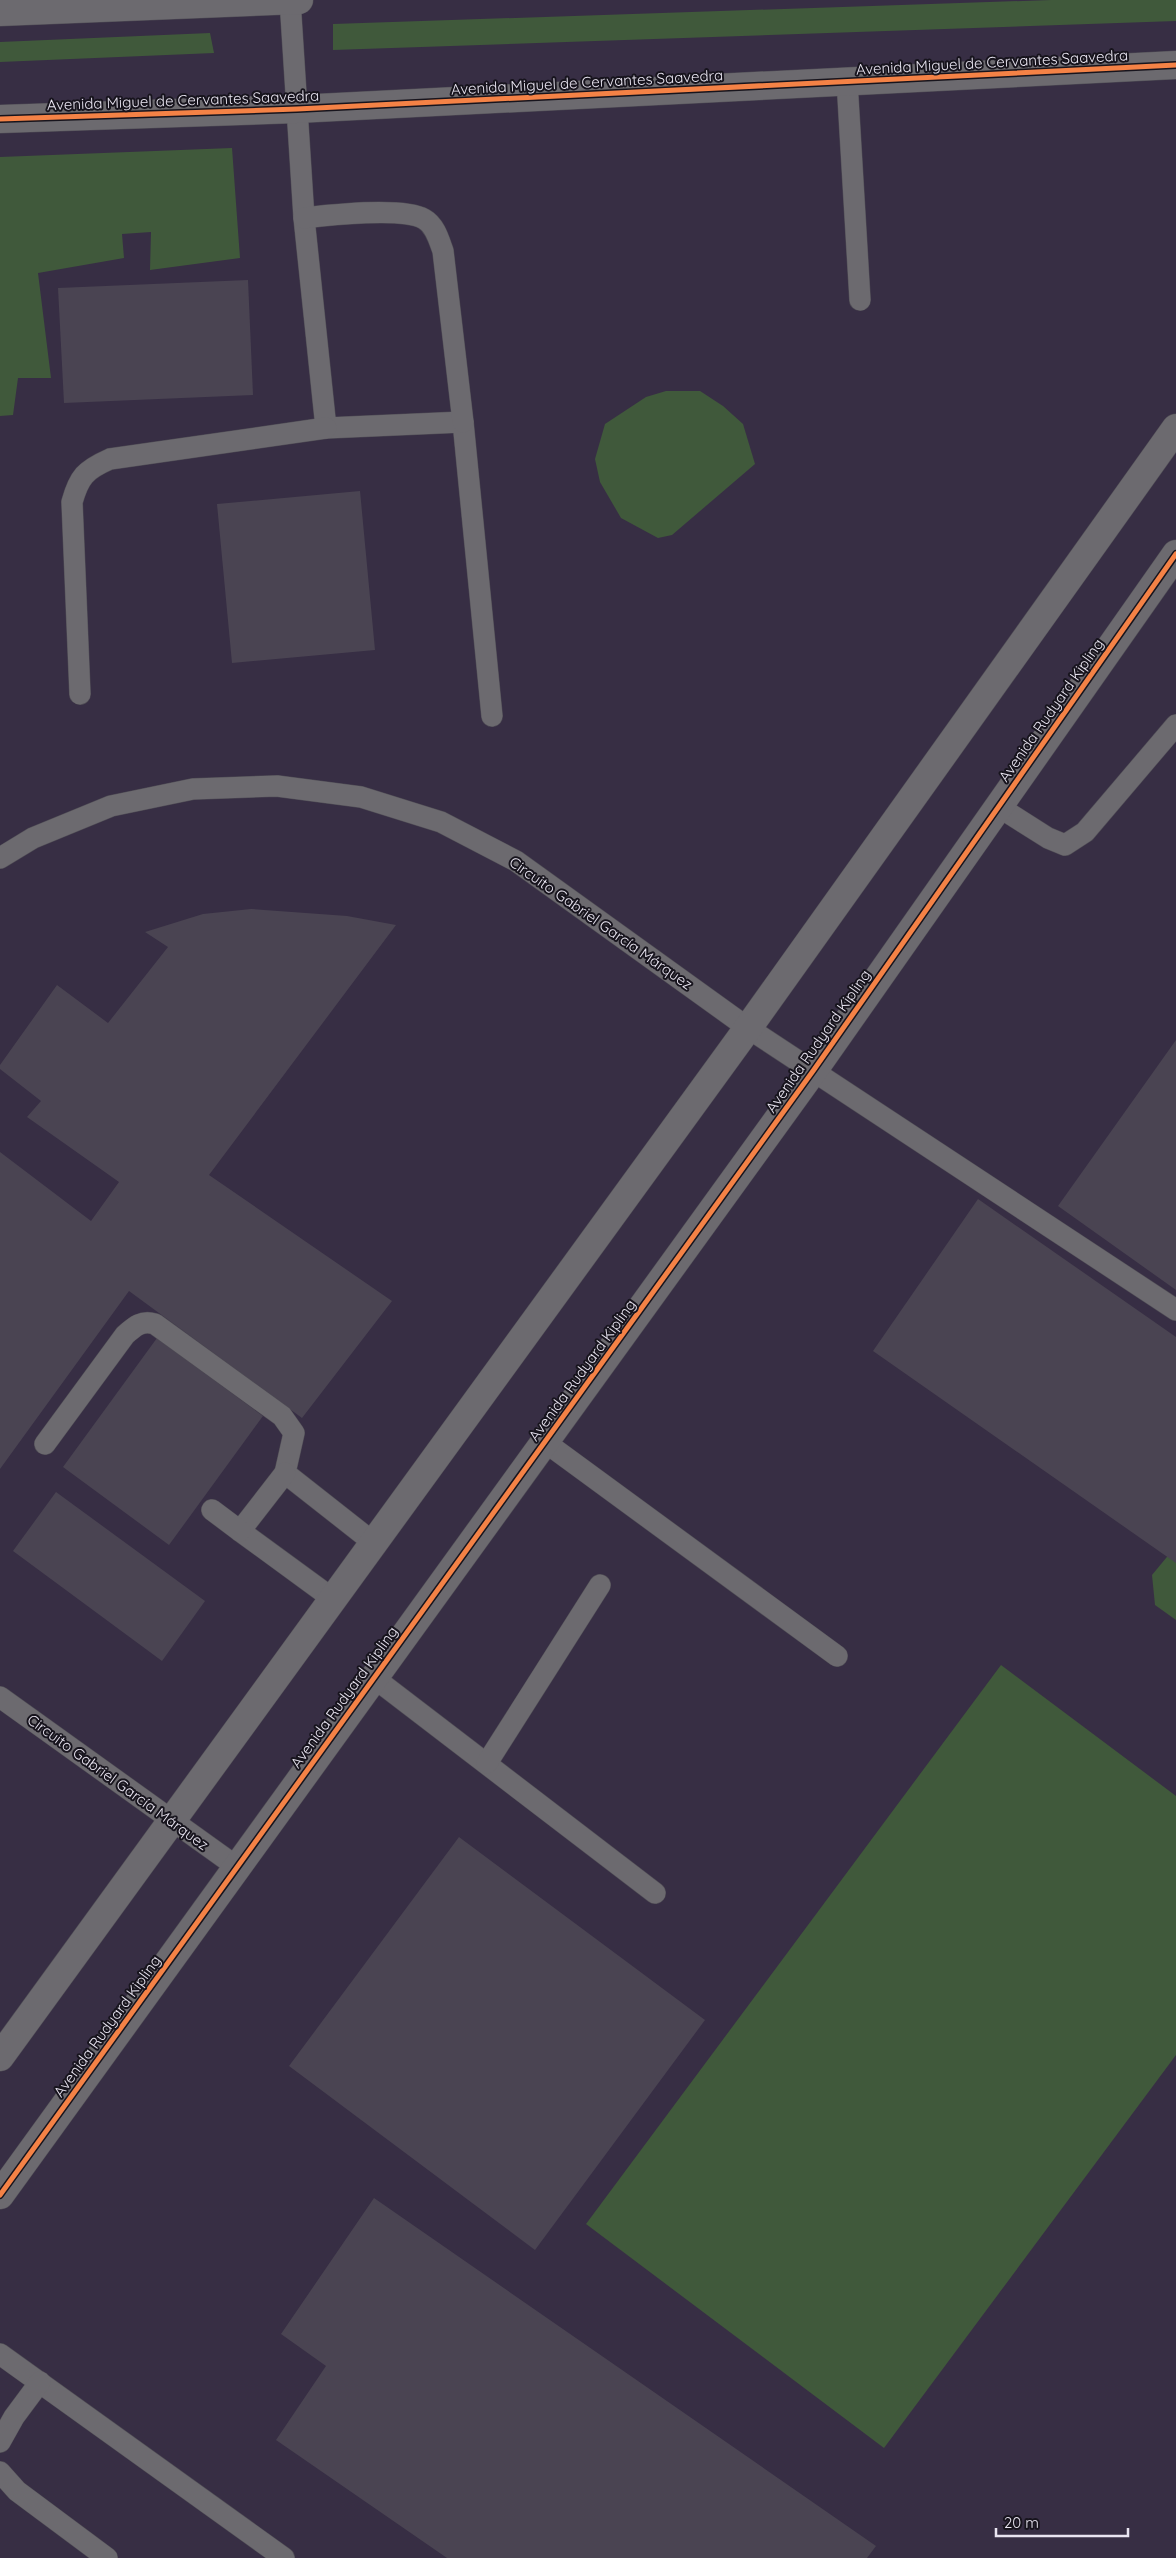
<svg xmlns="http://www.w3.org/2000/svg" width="1176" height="2558" viewBox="0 0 1176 2558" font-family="Quicksand,sans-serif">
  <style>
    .built { fill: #372e44 }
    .green { fill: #40593b }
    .building { fill: #4a4452 }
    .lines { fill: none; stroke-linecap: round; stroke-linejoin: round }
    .service-casing { stroke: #4f4c55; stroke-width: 22 }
    .tertiary-casing { stroke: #4f4c55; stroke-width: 29 }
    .service { stroke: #6c6a6f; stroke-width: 21 }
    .tertiary { stroke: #6c6a6f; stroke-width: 28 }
    .cycleway-casing { stroke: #17141d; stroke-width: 8 }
    .cycleway { stroke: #f48246; stroke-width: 5 }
    .labels { text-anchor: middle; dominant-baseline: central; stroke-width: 4; stroke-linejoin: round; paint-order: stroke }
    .street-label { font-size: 15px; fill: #e9e5f1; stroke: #17141d }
  </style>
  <rect width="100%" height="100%" fill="#322e38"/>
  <!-- built -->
  <rect class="built" x="0" y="0" width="1176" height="2558"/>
  <!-- green -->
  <g class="green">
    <path d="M1051,0H1176V21L333,50V24Z"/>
    <path d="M210,33L214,53L0,62V42Z"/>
    <path d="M232,148L240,258L150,270L151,232L122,234L124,258L38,273L51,378H18L13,415L0,416V157Z"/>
    <path d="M666,391H700L723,406L743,424L755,464L672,535L658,538L621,518L600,482L595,459L605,424L646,397Z"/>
    <path d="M1176,1546V1620L1155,1605L1152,1575Z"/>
    <path d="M1001,1665L1176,1796V2055L884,2448L586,2224Z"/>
  </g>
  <!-- building -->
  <g class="building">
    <path d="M248,280L253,395L64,403L58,288Z"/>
    <path d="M360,491L375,650L232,663L217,504Z"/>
    <path d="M251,909L347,916L396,925L209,1175L392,1301L302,1418L129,1291L0,1469V1152L91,1221L119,1182L27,1117L41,1101L0,1069V1065L57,985L108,1023L168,947L145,932L203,914Z"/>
    <path d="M1176,1040V1290L1058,1206Z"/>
    <path d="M978,1199L1176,1337V1563L873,1351Z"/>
    <path d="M157,1338L263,1416L169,1545L63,1467Z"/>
    <path d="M56,1492L205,1601L162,1661L13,1551Z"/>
    <path d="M459,1837L705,2020L535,2250L289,2066Z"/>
    <path d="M374,2198L876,2546L867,2558H447L276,2440L326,2366L281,2334Z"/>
  </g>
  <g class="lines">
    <defs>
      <g id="service">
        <path d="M290,0L304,218L326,428L463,422L492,716"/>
        <path d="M847,81L860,300"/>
        <path d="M304,218C329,215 403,207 424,219C435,225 439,240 443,251L463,422"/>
        <path d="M80,694L72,502C79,477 85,470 110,459L326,428"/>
        <path d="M999,807L1048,838L1065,845L1085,832L1176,725"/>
        <path d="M0,858L33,838L111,806L193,789L277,786L361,797L441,822L516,861L748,1028L1176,1310"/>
        <path d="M545,1442L837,1656"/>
        <path d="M45,1444L125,1335C135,1326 142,1320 155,1324L282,1416L294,1433L285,1473L374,1543"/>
        <path d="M285,1473L240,1531L333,1599"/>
        <path d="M212,1510L240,1531"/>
        <path d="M373,1677L655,1893"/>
        <path d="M0,1697L237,1867"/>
        <path d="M487,1763L600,1585"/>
        <path d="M0,2354L284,2558"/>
        <path d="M0,2442L14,2417L40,2382"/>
        <path d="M0,2472L17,2491L107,2558"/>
      </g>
      <g id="tertiary">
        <path d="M0,12L299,0"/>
        <path d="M0,119L297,109L1176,65"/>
        <path d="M0,2057L748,1028L1176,428"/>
        <path d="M0,2195L813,1071L1176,554"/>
      </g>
    </defs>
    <!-- service casing -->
    <use href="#service" class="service-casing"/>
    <!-- tertiary casing -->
    <use href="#tertiary" class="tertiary-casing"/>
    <!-- service -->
    <use href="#service" class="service"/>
    <!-- tertiary -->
    <use href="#tertiary" class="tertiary"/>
    <defs>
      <g id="cycleway">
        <path d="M0,119L297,109L1176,65"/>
        <path d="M0,2195L813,1071L1176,554"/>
      </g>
    </defs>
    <!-- cycleway casing -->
    <use href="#cycleway" class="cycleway-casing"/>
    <!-- cycleway -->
    <use href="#cycleway" class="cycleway"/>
  </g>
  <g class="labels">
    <!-- street labels -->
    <g class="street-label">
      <text transform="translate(992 62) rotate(-3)">Avenida Miguel de Cervantes Saavedra</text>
      <text transform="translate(587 82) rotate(-3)">Avenida Miguel de Cervantes Saavedra</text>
      <text transform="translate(183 100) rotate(-2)">Avenida Miguel de Cervantes Saavedra</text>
      <text transform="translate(1051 710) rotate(-55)">Avenida Rudyard Kipling</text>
      <text transform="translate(601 923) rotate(35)">Circuito Gabriel García Márquez</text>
      <text transform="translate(818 1041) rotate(-55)">Avenida Rudyard Kipling</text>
      <text transform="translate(582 1370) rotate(-54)">Avenida Rudyard Kipling</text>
      <text transform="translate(344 1697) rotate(-54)">Avenida Rudyard Kipling</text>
      <text transform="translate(118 1782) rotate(36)">Circuito Gabriel García Márquez</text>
      <text transform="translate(107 2026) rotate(-54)">Avenida Rudyard Kipling</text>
    </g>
  </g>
  <!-- scale -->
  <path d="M996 2528v8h132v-8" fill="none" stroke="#e9e5f1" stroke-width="2.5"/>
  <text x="1004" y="2528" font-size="15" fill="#e9e5f1" stroke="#17141d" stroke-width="4" paint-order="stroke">20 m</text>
</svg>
